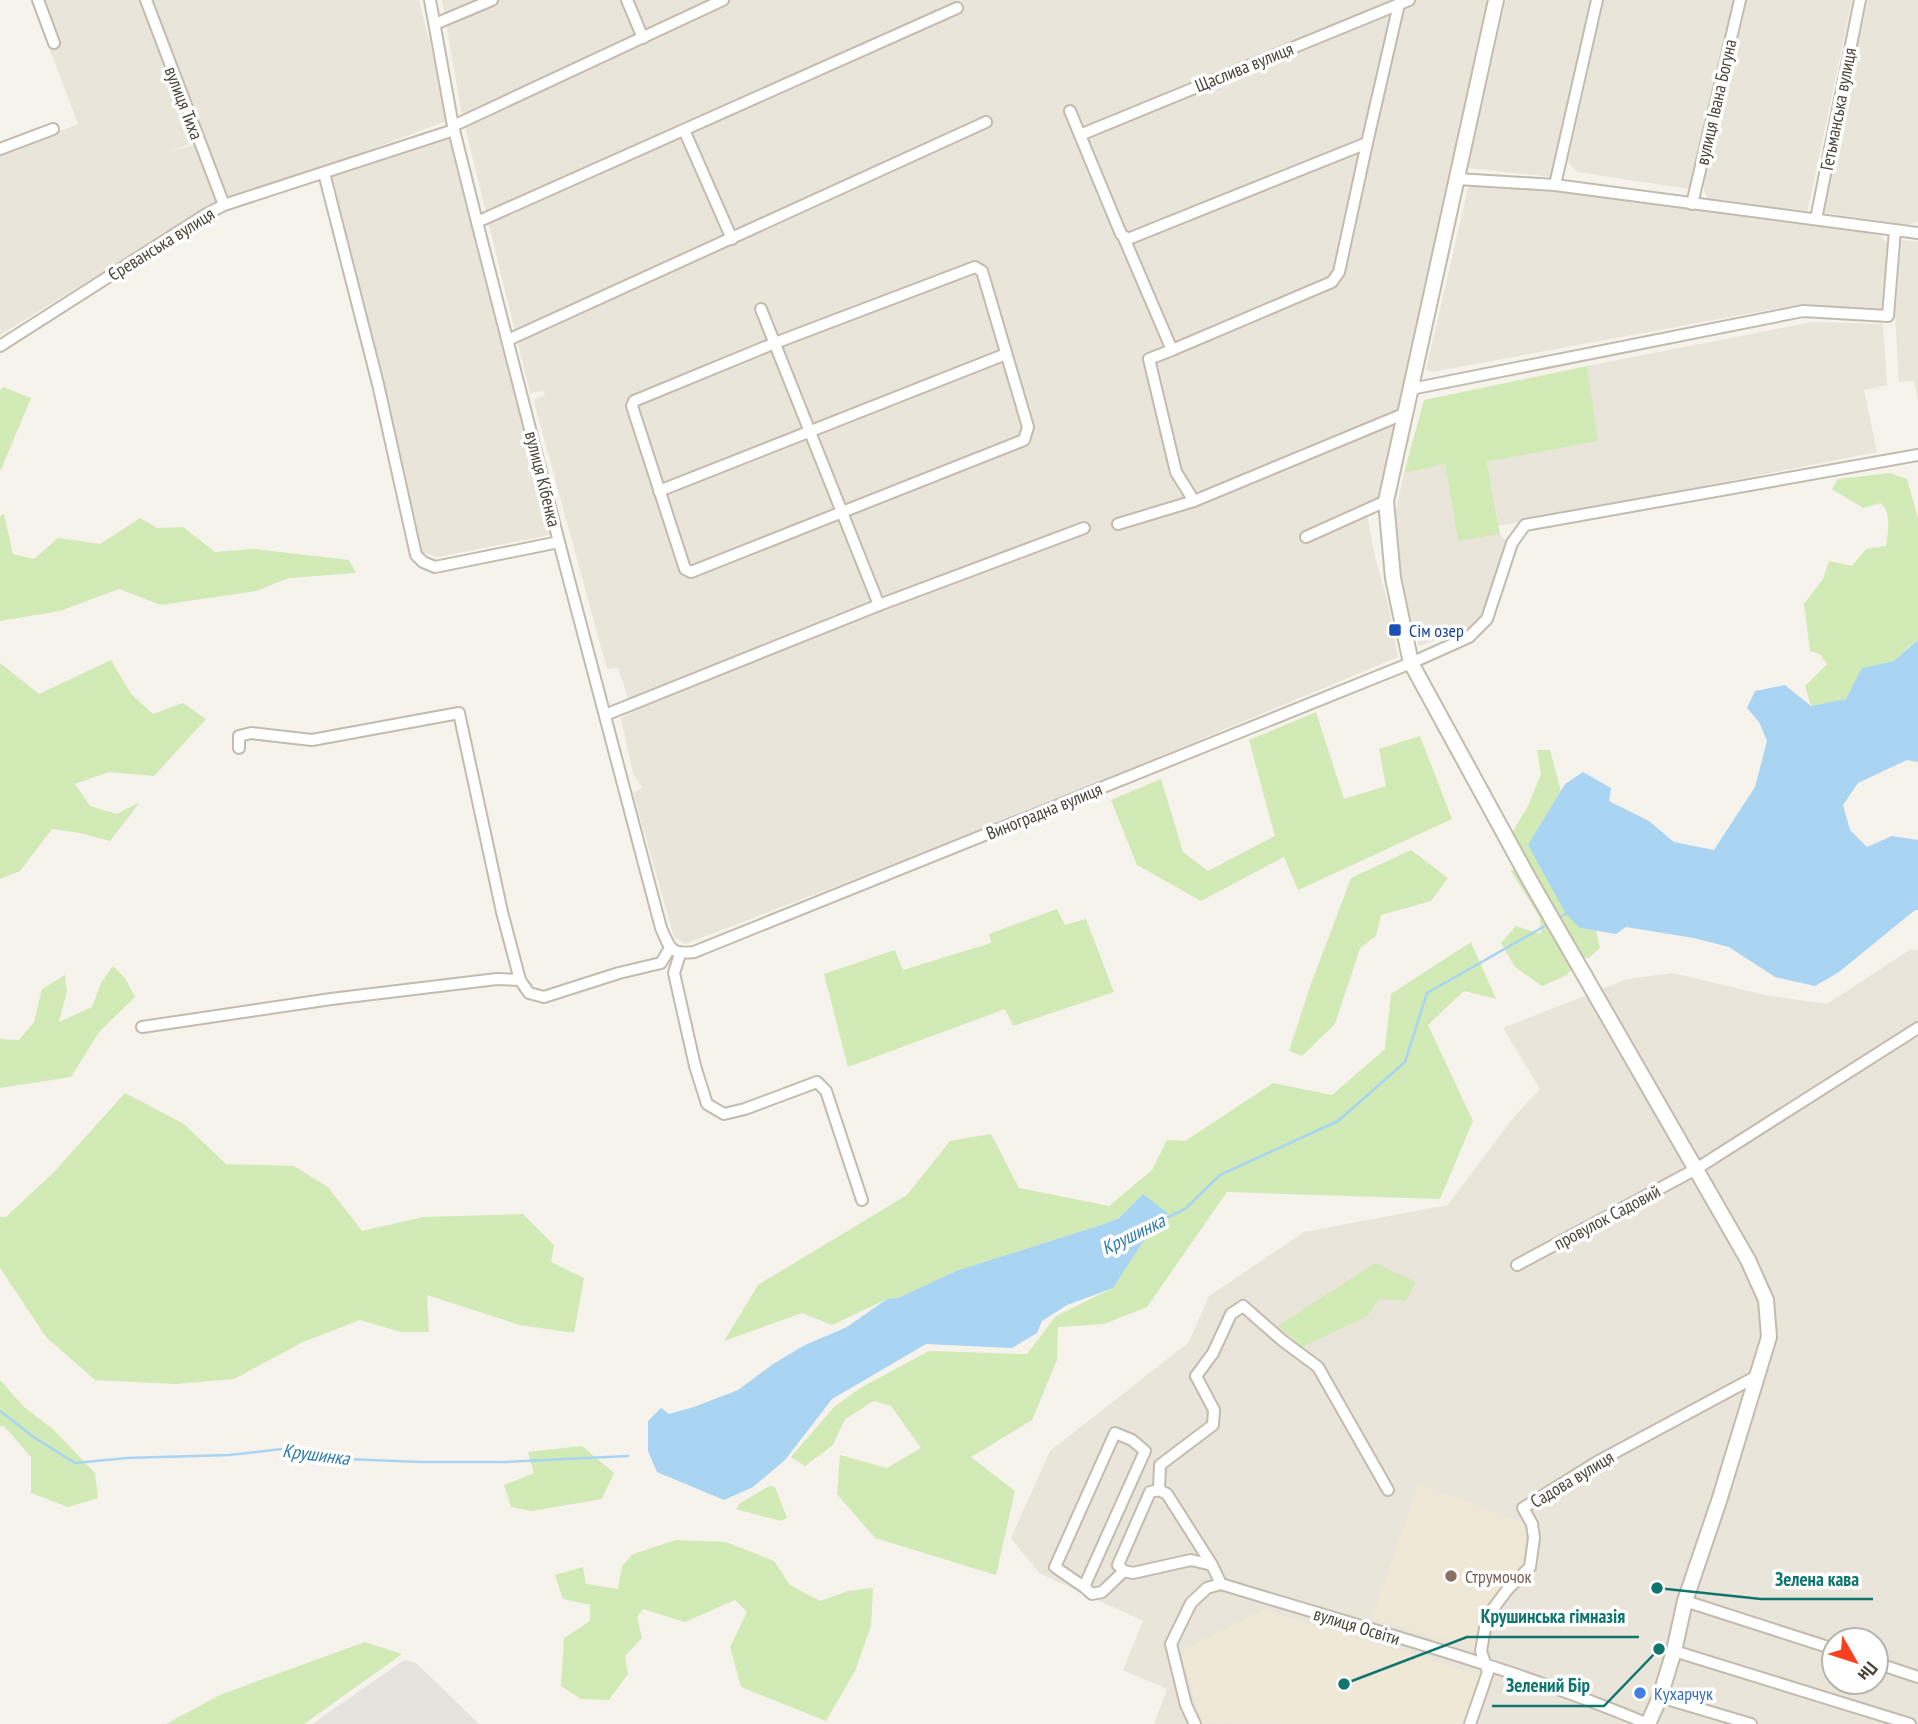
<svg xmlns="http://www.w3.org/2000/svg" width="1918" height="1724" viewBox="0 0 1918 1724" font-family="'PT Sans Narrow',sans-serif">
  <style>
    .residential { fill: #eae5da; fill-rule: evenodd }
    .industrial { fill: #e6e2dd }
    .education { fill: #efe8d6 }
    .green { fill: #d2eab5 }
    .water { fill: #a9d4f2 }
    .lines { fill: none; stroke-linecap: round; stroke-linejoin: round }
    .stream { stroke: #a9d4f2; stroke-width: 2.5 }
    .minor-casing { stroke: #c2bbae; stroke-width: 14 }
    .tertiary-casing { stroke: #c2bbae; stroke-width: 18 }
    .minor { stroke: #fff; stroke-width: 10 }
    .tertiary { stroke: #fff; stroke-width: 14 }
    .transit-dot { fill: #1a4fb4; stroke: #fff; stroke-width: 2.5 }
    .education-dot { fill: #8d6e63; stroke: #fff; stroke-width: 2.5 }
    .shop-dot { fill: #3f7fe0; stroke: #fff; stroke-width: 2.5 }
    .labels { text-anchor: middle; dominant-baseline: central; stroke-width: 7; stroke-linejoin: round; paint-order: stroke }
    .street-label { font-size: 18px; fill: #4b4439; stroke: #fff }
    .transit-label { font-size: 18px; fill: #164399; stroke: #fff; text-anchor: start }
    .education-label { font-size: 18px; fill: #785e54; stroke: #fff; text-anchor: start }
    .shop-label { font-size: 18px; fill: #366cbe; stroke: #fff; text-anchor: start }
    .water-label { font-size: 19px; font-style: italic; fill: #2e7ab2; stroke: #fff }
    .leader { fill: none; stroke: #0f766e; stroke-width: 2.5 }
    .callout-dot { fill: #0f766e; stroke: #fff; stroke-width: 2.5 }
    .callout-label { font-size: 19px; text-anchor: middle; font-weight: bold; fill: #0f766e; stroke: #fff; stroke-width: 7; stroke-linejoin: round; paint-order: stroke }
  </style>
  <rect width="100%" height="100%" fill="#f6f3ec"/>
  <!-- residential -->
  <g class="residential">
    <path d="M39,0H419L449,120L224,205L198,141L167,153L196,144L219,201L0,335V154L78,124L48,45L54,43Z"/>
    <path d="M442,0H1491L1379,500L1369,505L1368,518L1374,553L1388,603L1398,657L1108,778L842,884L685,944L674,937L633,793L642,788L633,773L621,718L633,712L618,668L607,669L534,402L535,399L545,395L543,391L530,393L461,110Z"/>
    <path d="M1506,0H1591L1552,177L1468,168Z"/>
    <path d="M1604,0H1733L1689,189L1577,172L1568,162Z"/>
    <path d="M1745,0H1852L1807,214L1709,203L1703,187Z"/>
    <path d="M1868,0H1918V221L1909,225L1825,213L1821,208Z"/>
    <path d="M449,139L550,535L437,557L420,551L381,378L331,177Z"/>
    <path d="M1469,184L1554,191L1804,222L1881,236L1888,245L1881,310L1790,306L1432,372L1426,370Z"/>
    <path d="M1902,240L1918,241V401L1914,381L1899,382L1895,316Z"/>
    <path d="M1812,322L1883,324L1887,385L1864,390L1877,452L1499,526L1487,462L1597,441L1587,366Z"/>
    <path d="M1445,463L1458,540L1500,534L1507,542L1484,614L1472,627L1419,646L1403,587L1395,515L1404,473Z"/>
    <path d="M1911,949L1918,951V1724H1154L1167,1689L1123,1670L1143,1621L1039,1573L1011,1538L1050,1451L1189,1342L1209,1296L1304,1232L1448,1205L1514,1117L1540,1089L1503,1028L1628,979L1673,973L1764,995L1827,1004ZM1834,1640H1876V1682H1834Z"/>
  </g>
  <!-- industrial -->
  <path class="industrial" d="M404,1660L416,1663L479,1724H312Z"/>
  <!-- education -->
  <g class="education">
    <path d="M1419,1484L1523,1523L1528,1529L1526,1566L1496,1593L1479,1613L1482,1616L1475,1648L1372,1618Z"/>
    <path d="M1263,1610L1482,1676L1464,1724L1202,1723L1183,1660L1185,1649Z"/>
  </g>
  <!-- green -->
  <g class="green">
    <path d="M1587,366L1598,441L1487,462L1500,534L1458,541L1445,464L1404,473L1424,400Z"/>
    <path d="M3,387L31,398L0,472V391Z"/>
    <path d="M1890,473L1907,479L1918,518V641L1913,643L1894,661L1862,668L1847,699L1811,706L1805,686L1827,664L1820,654L1810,651L1804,604L1823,579L1829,561L1852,566L1866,549L1886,546C1888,530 1892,515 1881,503L1863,508L1832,489L1838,479Z"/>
    <path d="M4,514L13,554L34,559L58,538L100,544L140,518L157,528L183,527L215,552L254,549L349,560L356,573L289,578L256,591L161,605L119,589L60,611L0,621V516Z"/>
    <path d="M111,660L131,694L153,714L183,703L206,719L154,776L109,772L75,784L90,806L117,814L140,802L110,841L80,833L52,829L20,871L0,879V663L39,694Z"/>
    <path d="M1316,712L1344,799L1386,786L1379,749L1420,736L1452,819L1298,890L1284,857L1201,901L1137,865L1111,800L1161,779L1183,852L1208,871L1275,836L1249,740Z"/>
    <path d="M1537,750H1550L1561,791L1528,845L1580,928L1596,931L1600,948L1589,958L1583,957L1569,940L1510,836L1528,806L1541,774Z"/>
    <path d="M1411,850L1448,878L1431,901L1381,915L1376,936L1360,948L1335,1024L1302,1056L1289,1051L1311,984L1351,878Z"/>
    <path d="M1517,869L1575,966L1567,975L1542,986L1515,967L1501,943L1516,926L1541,934L1540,918L1511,871Z"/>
    <path d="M1057,909L1065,925L1086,919L1114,992L1013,1026L1005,1009L848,1067L824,974L895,950L903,970L991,943L989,934Z"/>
    <path d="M1471,942L1496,999L1464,991L1428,1025L1473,1121L1440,1199L1227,1192L1147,1307L1104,1324L1058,1327L1057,1360L1032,1420L971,1457L1015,1491L996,1575L875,1538L837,1494L840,1455L887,1468L921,1448L891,1406L874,1401L845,1419L833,1445L805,1466L791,1457L834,1407L862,1387L929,1351L1027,1354L1056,1316L1113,1288L1141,1245L1168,1213L1143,1194L1119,1218L1101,1225L956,1271L898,1298L887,1299L832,1325L802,1313L724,1341L758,1285L907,1195L950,1141L991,1134L1019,1188L1109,1206L1152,1170L1167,1140L1185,1141L1273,1083L1332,1095L1385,1049L1391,994Z"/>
    <path d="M113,966L125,978L135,997L99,1032L71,1077L0,1088V1039L19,1040L34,1022L42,989L65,975L67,991L59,1022L92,1007L101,983Z"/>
    <path d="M125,1093L184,1124L226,1164L294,1166L328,1187L362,1231L423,1217L523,1214L554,1245L551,1262L584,1278L574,1333L520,1325L427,1295L429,1332H401L360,1320L303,1342L234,1379L176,1384L95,1380L46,1337L0,1268V1217H6L53,1173Z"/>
    <path d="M1375,1263L1416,1282L1406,1301L1379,1299L1368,1316L1302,1347L1278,1326Z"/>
    <path d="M0,1380L24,1407L53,1429L95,1473L98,1498L68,1507L31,1493V1457L4,1426H0Z"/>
    <path d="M582,1446L614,1473L602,1499L531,1511L511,1507L504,1485L534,1473L528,1452Z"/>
    <path d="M769,1486L775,1487L787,1518L781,1521L736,1509L739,1504Z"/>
    <path d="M676,1540L726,1542L774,1561L790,1585L820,1601L848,1591L873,1588L871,1626L855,1671L826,1721L741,1687L730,1647L747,1612L735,1600L685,1622L643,1609L637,1617L642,1638L625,1656L628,1674L609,1700L581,1699L561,1686L564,1638L590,1621V1605L563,1599L555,1575L583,1567L586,1584L618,1589L622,1566L633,1554Z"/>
    <path d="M365,1642L402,1654L304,1724H166L222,1694Z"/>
  </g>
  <!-- water -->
  <g class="water">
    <path d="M1918,641V762L1907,760L1858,783L1843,805L1850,830L1867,847L1892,836L1918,840V910H1915L1839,972L1815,986L1775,977L1729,947L1694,938L1626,927L1616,934L1580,928L1566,914L1528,845L1565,784L1583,772L1611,788L1609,801L1649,821L1674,842L1714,850L1755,787L1767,741L1759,722L1747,708L1755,691L1785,685L1811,706L1846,699L1862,668L1894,661L1914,643Z"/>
    <path d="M1143,1194L1168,1213L1141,1245L1113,1288L1067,1305L1042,1321L1037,1333L1012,1348L926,1344L832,1399L785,1460L753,1487L724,1500L657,1472L648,1451V1421L661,1408L669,1414L694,1407L738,1390L773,1364L805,1345L847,1327L887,1299L898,1298L956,1271L1101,1225L1119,1218Z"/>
  </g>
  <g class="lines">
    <!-- stream -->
    <g class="stream">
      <path d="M1562,916L1566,914"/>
      <path d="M1160,1221L1185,1209L1220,1175L1338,1121L1405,1062L1427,993L1545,926"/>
      <path d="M0,1411L35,1438L75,1463L127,1458L229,1455L282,1449L346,1459L421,1462H505L628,1456"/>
    </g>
    <defs>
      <g id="minor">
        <path d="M38,0L54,43"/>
        <path d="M146,0L224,205"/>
        <path d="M430,0L453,126L477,222L559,542L661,928C670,948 670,955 694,952L1411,663L1469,637L1487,619L1512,543L1525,525L1918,455"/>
        <path d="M627,0L643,38"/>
        <path d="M435,24L492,0"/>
        <path d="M1070,111L1121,234L1128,239L1367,143L1399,4"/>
        <path d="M453,126L723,0"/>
        <path d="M684,130L732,239"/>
        <path d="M1080,135L1409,0"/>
        <path d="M0,149L53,129"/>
        <path d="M324,173L378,384L416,555L423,562L435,567L559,542"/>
        <path d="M1457,179L1555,185L1918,233"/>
        <path d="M1555,185L1597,0"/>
        <path d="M1692,204L1740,0"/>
        <path d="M1816,219L1860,0"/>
        <path d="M477,222L957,8"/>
        <path d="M1124,238L1172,350L1332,282L1339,272L1367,143"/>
        <path d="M975,267L982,271L1028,427L1024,440L691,572L685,569L632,406L634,401L775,343Z"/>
        <path d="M761,309L879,605"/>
        <path d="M508,340L986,122"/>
        <path d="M0,346L205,215L224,205L454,130"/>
        <path d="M1172,350L1149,359L1176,472L1194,501"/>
        <path d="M1411,389L1803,311L1888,316L1895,230"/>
        <path d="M659,491L1006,354"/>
        <path d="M1118,524L1194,501L1406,413"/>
        <path d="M1306,537L1386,501"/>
        <path d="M605,715L879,605L1084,528"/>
        <path d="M239,748V736L251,733L312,740L459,713L502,912L520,980"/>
        <path d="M680,954L674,973L695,1066L707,1104L724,1114L745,1109L817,1082L826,1091L862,1200"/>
        <path d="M142,1027L331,999L497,979L520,980L529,993L544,997L619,973L661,963L670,948"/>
        <path d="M1517,1265L1696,1169L1918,1028"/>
        <path d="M1159,1490L1160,1465L1213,1425L1214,1410L1196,1376L1213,1353L1231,1314L1243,1306L1283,1341L1318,1367L1388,1490"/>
        <path d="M1212,1565L1191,1560L1133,1573L1124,1571L1118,1565L1150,1492L1159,1490L1167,1494L1212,1565L1221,1584"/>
        <path d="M1084,1587L1055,1567L1115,1433L1132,1440L1145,1451L1084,1587L1092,1594L1102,1592L1124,1571"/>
        <path d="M1685,1601L1834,1649"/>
        <path d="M1674,1651L1910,1724"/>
        <path d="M1876,1663L1918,1677"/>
        <path d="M1660,1697L1751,1724"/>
        <path d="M1195,1724L1186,1705L1171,1644L1191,1603L1207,1588L1221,1584C1364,1628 1510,1666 1648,1724"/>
        <path d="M1470,1724L1488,1672L1481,1651L1487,1617L1507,1590L1530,1567L1534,1538L1532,1524L1523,1508L1597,1462L1757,1376"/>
      </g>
      <path id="tertiary" d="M1496,0L1386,501L1393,578L1411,663L1529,879L1748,1260L1766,1300L1769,1337L1719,1501L1685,1601L1674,1651L1660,1697L1648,1724"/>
    </defs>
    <!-- minor casing -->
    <use href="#minor" class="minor-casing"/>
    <!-- tertiary casing -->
    <use href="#tertiary" class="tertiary-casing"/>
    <!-- minor -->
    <use href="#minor" class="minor"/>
    <!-- tertiary -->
    <use href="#tertiary" class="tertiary"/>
  </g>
  <!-- markers -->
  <rect class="transit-dot" x="1388" y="623" width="14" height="14" rx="3.5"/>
  <circle class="education-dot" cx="1451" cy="1576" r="7"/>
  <circle class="shop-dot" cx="1640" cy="1693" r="7"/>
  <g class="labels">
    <!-- street labels -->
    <g class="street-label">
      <text transform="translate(1244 67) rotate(-22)">Щаслива вулиця</text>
      <text transform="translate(1716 102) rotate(-77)">вулиця Івана Богуна</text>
      <text transform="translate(184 103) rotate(69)">вулиця Тиха</text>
      <text transform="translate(1838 109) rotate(-79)">Гетьманська вулиця</text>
      <text transform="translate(161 244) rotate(-32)">Єреванська вулиця</text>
      <text transform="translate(543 479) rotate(76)">вулиця Кібенка</text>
      <text transform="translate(1044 811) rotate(-22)">Виноградна вулиця</text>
      <text transform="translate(1607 1217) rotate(-28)">провулок Садовий</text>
      <text transform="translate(1572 1479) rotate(-31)">Садова вулиця</text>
      <text transform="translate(1357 1626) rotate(17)">вулиця Освіти</text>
    </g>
    <!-- transit labels -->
    <g class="transit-label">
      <text x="1409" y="630">Сім озер</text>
    </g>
    <!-- education labels -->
    <g class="education-label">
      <text x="1465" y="1576">Струмочок</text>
    </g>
    <!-- shop labels -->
    <g class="shop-label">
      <text x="1654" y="1693">Кухарчук</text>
    </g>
    <!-- water labels -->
    <g class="water-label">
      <text transform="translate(1133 1234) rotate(-26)">Крушинка</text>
      <text transform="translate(316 1454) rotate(7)">Крушинка</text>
    </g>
  </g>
  <!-- callouts -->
  <path class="leader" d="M1657 1588L1761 1599H1873M1344 1684L1467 1637H1639M1659 1649L1604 1706H1492"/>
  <g class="callout-dot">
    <circle cx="1657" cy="1588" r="7"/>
    <circle cx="1344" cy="1684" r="7"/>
    <circle cx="1659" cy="1649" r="7"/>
  </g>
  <g class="callout-label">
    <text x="1817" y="1586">Зелена кава</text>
    <text x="1553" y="1623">Крушинська гімназія</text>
    <text x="1548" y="1692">Зелений Бір</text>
  </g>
  <!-- north arrow -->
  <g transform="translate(1855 1661) rotate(129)"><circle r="33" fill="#ffffff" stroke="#b7b4b0" stroke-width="2"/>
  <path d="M0-5L12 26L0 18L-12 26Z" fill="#fc3f1d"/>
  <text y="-10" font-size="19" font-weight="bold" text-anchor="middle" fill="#4b4439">Пн</text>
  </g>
</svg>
